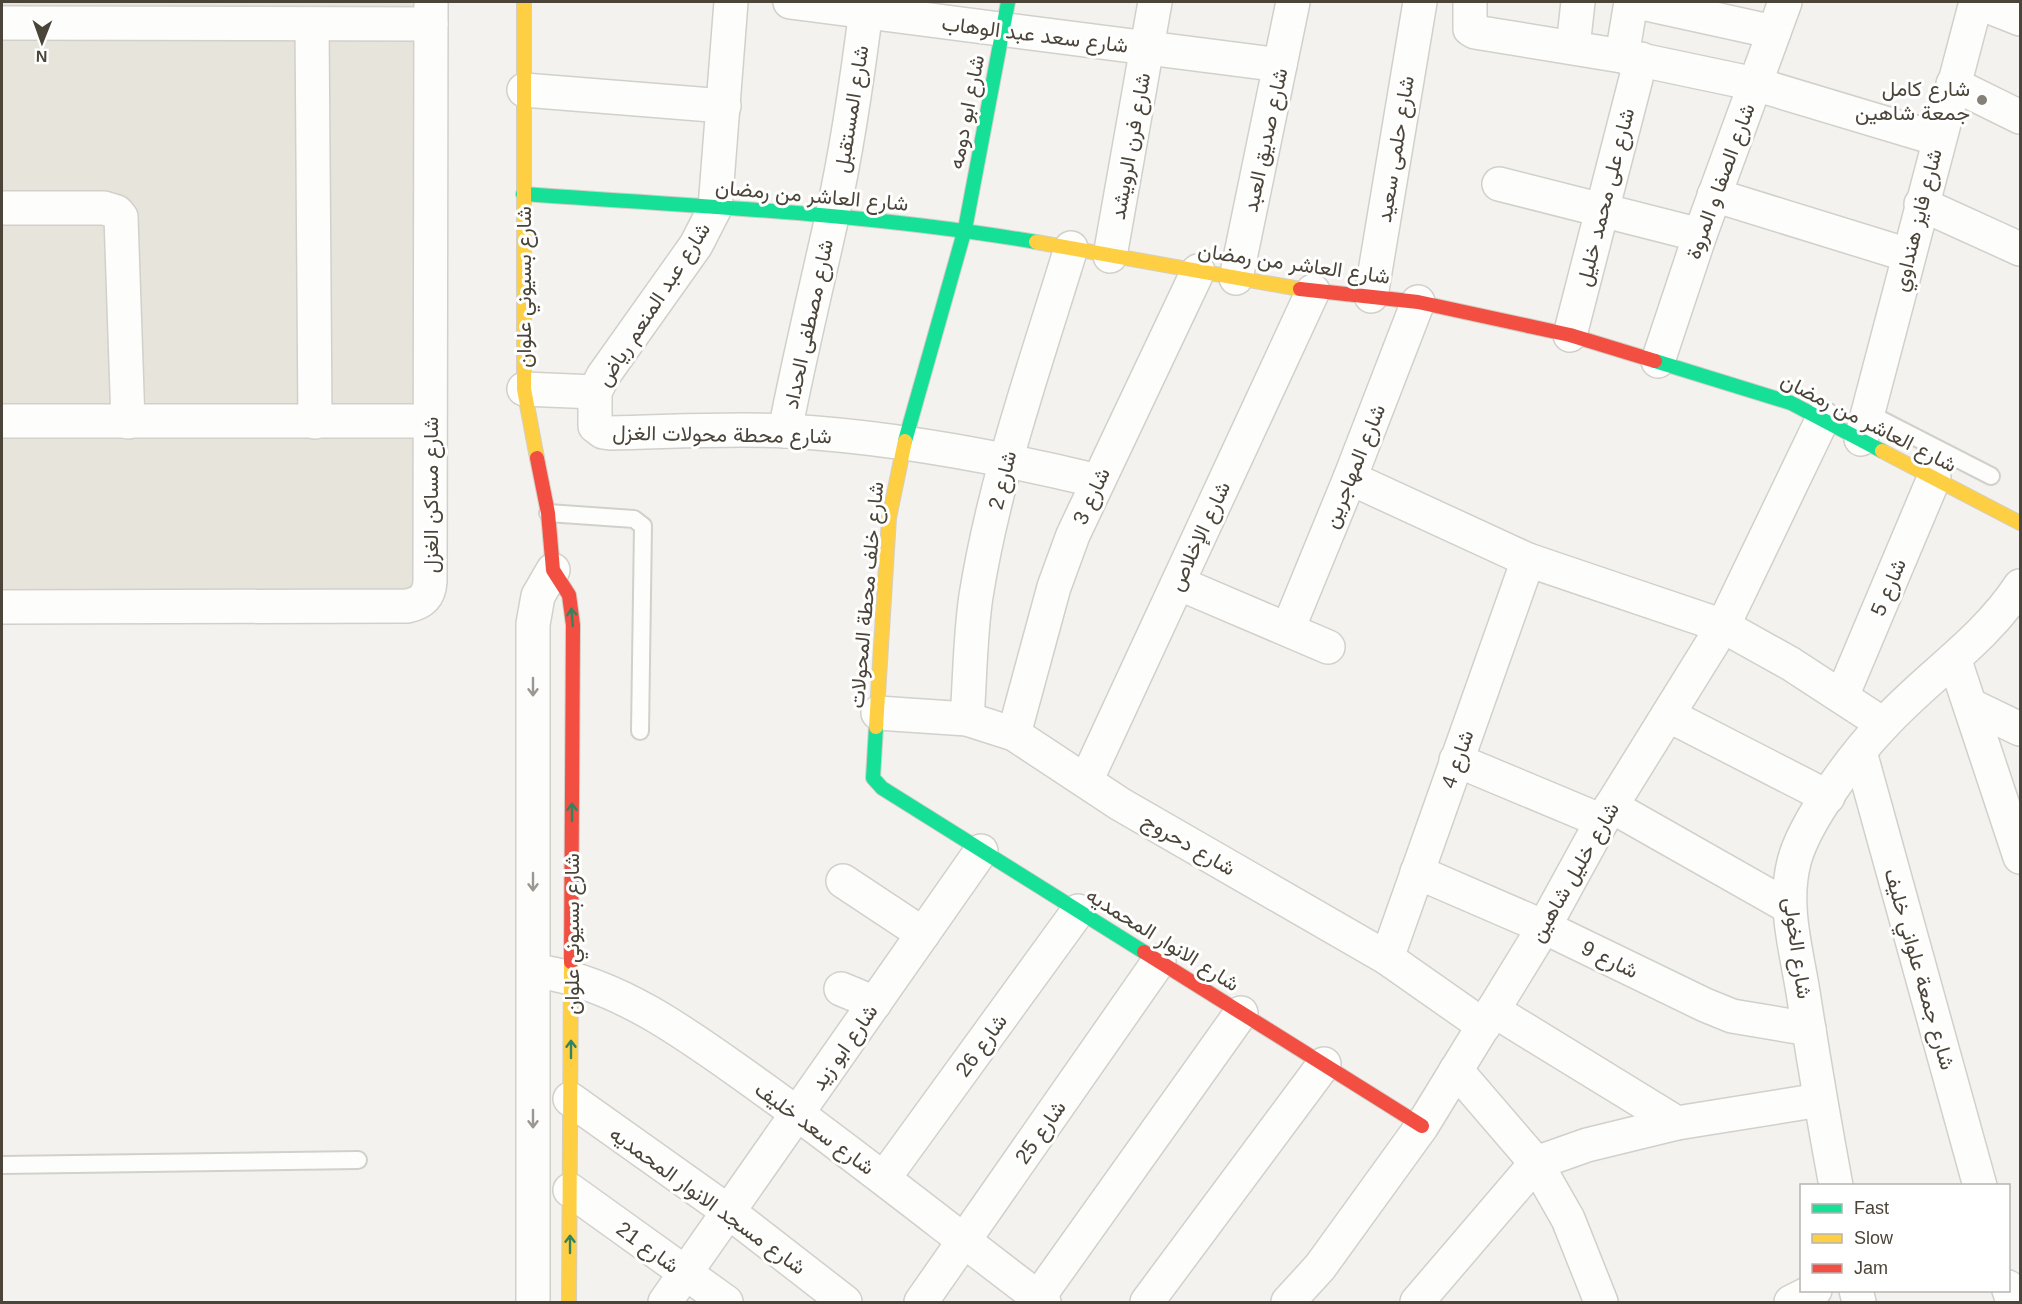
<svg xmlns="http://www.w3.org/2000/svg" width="2022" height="1304" viewBox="0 0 2022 1304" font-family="Arial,Vazirmatn,sans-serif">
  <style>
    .residential { fill: #e7e4dc }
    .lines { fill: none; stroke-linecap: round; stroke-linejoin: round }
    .lane-casing { stroke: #d2d0cb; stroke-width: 20 }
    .street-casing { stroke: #d2d0cb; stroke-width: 36 }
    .fast-casing { stroke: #d3cfc5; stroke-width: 16 }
    .slow-casing { stroke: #d3cfc5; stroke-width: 16 }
    .jam-casing { stroke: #d3cfc5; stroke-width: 16 }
    .lane { stroke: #fdfdfc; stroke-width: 16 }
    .street { stroke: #fdfdfc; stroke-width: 33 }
    .fast { stroke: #16e098; stroke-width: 14 }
    .slow { stroke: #ffcf43; stroke-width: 14 }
    .jam { stroke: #f24e42; stroke-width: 14 }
    .oneway { stroke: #36825f }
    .oneway2 { stroke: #9b9791 }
    .poi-dot { fill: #868178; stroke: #fff; stroke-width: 2 }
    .labels { text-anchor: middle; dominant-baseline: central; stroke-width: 6; stroke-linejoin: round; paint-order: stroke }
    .street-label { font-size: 21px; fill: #4b4439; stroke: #fff }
    .poi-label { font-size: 21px; fill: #4b4439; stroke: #fff; text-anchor: end }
  </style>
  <rect width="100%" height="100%" fill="#f4f2ee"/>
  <!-- residential -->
  <path class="residential" d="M2,2H415L416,621L2,622Z"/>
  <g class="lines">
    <defs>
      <g id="lane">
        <path d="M1868,413L1991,476"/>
        <path d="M548,513L634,519L643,526L640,731"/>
        <path d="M2,1165L358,1160"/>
      </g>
      <g id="street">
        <path d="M731,2L715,208L696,245L603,376L595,392V426L603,432L610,433C668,432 729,428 787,431C893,437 995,456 1098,481"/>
        <path d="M790,2L1280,65"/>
        <path d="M1470,2V29L1475,32L1622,56L1755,84L1938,139"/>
        <path d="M1637,2L1774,32"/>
        <path d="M1977,2L2020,19"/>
        <path d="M2,23L431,24"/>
        <path d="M312,24L315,422"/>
        <path d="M1573,47L1578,2"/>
        <path d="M1622,56L1631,2"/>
        <path d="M1953,84L2020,117"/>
        <path d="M524,90L724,106"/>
        <path d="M1499,184L1700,235"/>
        <path d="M1714,195L1908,255"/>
        <path d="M1921,204L2020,249"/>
        <path d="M2,208H104L117,212L121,217L128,422"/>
        <path d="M1110,256L1155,2"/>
        <path d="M1236,278L1293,2"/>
        <path d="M1371,296L1420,2"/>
        <path d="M1570,335L1641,59"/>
        <path d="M1658,361L1700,235L1785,2"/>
        <path d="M524,389L595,392"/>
        <path d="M2,421H429"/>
        <path d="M785,431C799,359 816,289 832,217C848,146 858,74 867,2"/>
        <path d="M1861,439L1976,2"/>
        <path d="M1350,478L1528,560L1723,626L1791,664L1883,724"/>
        <path d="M1178,583L1328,647"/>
        <path d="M2,607L407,606C422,603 429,596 430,582L431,2"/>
        <path d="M1288,629L1350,478L1418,302"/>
        <path d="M1955,661L2020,857"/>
        <path d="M1842,696L1934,478"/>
        <path d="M1972,706L2020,729"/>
        <path d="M878,713L967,719L1014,734L1120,804L1387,958L1484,1026"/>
        <path d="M1668,715L1828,797"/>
        <path d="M967,719C970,678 970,636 976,596C995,477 1036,363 1071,248"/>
        <path d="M1014,734L1054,587L1073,535L1198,271"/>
        <path d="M1860,752L1980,1186"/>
        <path d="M1456,760L1602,821"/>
        <path d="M1086,781L1313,291"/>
        <path d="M1611,806L1789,907"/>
        <path d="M1417,872L1544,927L1705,1005L1732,1016L1809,1029"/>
        <path d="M843,881L923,934"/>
        <path d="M1387,958L1528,560"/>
        <path d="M543,972C625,986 696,1041 762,1088C858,1157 950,1231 1044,1302"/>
        <path d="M841,989L875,1003"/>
        <path d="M1493,1010L1677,1123"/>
        <path d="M1456,1070L1536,1163L1568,1219L1601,1302"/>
        <path d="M570,1099L729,1212L845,1302"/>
        <path d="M884,1178L1078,911"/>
        <path d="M1836,1186C1824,1121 1813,1057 1803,992C1796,949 1783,905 1794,862C1804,822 1854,755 1883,725C1928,676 1983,642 2020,586"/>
        <path d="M570,1190L726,1302"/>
        <path d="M2008,1287L2013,1302"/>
        <path d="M1856,1290L1859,1302"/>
        <path d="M533,1302V624L538,596L553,570"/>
        <path d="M665,1302L981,851"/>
        <path d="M921,1302L1159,961"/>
        <path d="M1035,1302L1241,1013"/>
        <path d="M1147,1302L1324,1064"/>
        <path d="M1288,1302L1320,1267L1422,1126L1544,927L1602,821L1723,626L1823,418"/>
        <path d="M1417,1302L1536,1163L1587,1145L1677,1123L1820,1100"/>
        <path d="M1791,1302L1815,1290"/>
      </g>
      <g id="fast">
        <path d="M523,194C694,206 867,213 1036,242"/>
        <path d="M1655,361L1791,403L1882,451"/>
        <path d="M905,441L965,229L1008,2"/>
        <path d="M876,727L873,778L882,788L1144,952"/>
      </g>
      <g id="slow">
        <path d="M524,2V389L537,458"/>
        <path d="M1036,242L1300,289"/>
        <path d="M1882,451L2020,523"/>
        <path d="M876,727L889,518L905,441"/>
        <path d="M569,1302L571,962"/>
      </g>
      <g id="jam">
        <path d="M1300,289L1418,302L1570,335L1655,361"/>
        <path d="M537,458L548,513L553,570L569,595L573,625L571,962"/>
        <path d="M1144,952L1422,1126"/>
      </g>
    </defs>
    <!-- lane casing -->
    <use href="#lane" class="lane-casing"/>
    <!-- street casing -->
    <use href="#street" class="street-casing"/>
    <!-- fast casing -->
    <use href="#fast" class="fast-casing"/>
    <!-- slow casing -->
    <use href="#slow" class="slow-casing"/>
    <!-- jam casing -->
    <use href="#jam" class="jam-casing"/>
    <!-- lane -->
    <use href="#lane" class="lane"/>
    <!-- street -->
    <use href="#street" class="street"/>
    <!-- fast -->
    <use href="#fast" class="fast"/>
    <!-- slow -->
    <use href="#slow" class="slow"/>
    <!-- jam -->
    <use href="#jam" class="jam"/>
  </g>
  <!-- one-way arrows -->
  <defs><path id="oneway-shaft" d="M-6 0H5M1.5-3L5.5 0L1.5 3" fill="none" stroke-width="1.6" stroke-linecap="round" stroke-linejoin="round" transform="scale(1.5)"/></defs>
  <g class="oneway">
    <use href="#oneway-shaft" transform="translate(572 617) rotate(-95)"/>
    <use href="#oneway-shaft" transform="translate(572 812) rotate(-90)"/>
    <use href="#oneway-shaft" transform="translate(571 1049) rotate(-90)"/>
    <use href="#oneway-shaft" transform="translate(570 1244) rotate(-90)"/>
  </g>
  <g class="oneway2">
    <use href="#oneway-shaft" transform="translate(533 687) rotate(90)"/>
    <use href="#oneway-shaft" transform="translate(533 882) rotate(90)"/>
    <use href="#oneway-shaft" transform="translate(533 1119) rotate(90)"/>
  </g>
  <!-- markers -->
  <circle class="poi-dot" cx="1982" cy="100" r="6"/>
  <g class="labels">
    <!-- street labels -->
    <g class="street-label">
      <text transform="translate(1035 34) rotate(7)">شارع سعد عبد الوهاب</text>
      <text transform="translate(851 109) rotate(-81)">شارع المستقبل</text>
      <text transform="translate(966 112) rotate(-79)">شارع ابو دومه</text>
      <text transform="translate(1265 140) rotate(-78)">شارع صديق العبد</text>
      <text transform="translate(1130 146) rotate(-80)">شارع فرن الرويشد</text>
      <text transform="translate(1395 149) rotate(-81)">شارع حلمى سعيد</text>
      <text transform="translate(1720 181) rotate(-70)">شارع الصفا و المروة</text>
      <text transform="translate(812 195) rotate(5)">شارع العاشر من رمضان</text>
      <text transform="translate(1605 197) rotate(-76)">شارع على محمد خليل</text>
      <text transform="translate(1917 220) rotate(-76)">شارع فايز هنداوي</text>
      <text transform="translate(1294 263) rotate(8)">شارع العاشر من رمضان</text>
      <text transform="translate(523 287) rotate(-90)">شارع بسيوني علوان</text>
      <text transform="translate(653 304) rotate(-57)">شارع عبد المنعم رياض</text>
      <text transform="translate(808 324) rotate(-78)">شارع مصطفى الحداد</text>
      <text transform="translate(1869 422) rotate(27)">شارع العاشر من رمضان</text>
      <text transform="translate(722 434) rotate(1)">شارع محطة محولات الغزل</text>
      <text transform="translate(1354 466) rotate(-68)">شارع المهاجرين</text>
      <text transform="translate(1002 480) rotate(-76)">شارع 2</text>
      <text transform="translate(430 495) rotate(-90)">شارع مساكن الغزل</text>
      <text transform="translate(1091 496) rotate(-65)">شارع 3</text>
      <text transform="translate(1199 536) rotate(-65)">شارع الإخلاص</text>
      <text transform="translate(1888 587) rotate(-67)">شارع 5</text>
      <text transform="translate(866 595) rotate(-85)">شارع خلف محطة المحولات</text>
      <text transform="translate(1457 759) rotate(-71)">شارع 4</text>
      <text transform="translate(1189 844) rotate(30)">شارع دحروج</text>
      <text transform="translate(1574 872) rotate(-60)">شارع خليل شاهين</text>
      <text transform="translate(571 934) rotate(-90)">شارع بسيوني علوان</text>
      <text transform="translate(1163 939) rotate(32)">شارع الانوار المحمديه</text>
      <text transform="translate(1798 948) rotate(82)">شارع الخولى</text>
      <text transform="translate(1610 959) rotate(26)">شارع 9</text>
      <text transform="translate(1920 969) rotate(74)">شارع جمعة علواني خليف</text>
      <text transform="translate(981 1045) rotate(-54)">شارع 26</text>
      <text transform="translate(844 1047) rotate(-55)">شارع ابو زيد</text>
      <text transform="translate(815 1128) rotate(36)">شارع سعد خليف</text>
      <text transform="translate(1040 1132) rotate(-55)">شارع 25</text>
      <text transform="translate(708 1200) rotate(36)">شارع مسجد الانوار المحمديه</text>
      <text transform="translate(648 1247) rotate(36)">شارع 21</text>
    </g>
    <!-- poi labels -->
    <g class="poi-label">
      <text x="1970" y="88">شارع كامل<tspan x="1970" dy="24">جمعة شاهين</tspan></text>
    </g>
  </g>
  <!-- border -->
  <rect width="2022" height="1304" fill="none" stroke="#4b4439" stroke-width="6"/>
  <!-- legend -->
  <rect x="1800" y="1184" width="210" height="108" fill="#ffffff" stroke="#b7b4b0" stroke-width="1.5"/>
  <rect x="1812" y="1204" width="30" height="9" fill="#16e098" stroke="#b7b4b0" stroke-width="1.5"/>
  <text x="1854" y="1214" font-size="18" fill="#4b4439">Fast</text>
  <rect x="1812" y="1234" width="30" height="9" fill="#ffcf43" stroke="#b7b4b0" stroke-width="1.5"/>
  <text x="1854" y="1244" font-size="18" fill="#4b4439">Slow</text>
  <rect x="1812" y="1264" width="30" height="9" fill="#f24e42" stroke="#b7b4b0" stroke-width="1.5"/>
  <text x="1854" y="1274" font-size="18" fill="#4b4439">Jam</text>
  <!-- north arrow -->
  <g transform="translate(42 42) rotate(181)" stroke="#ffffff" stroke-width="4.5" paint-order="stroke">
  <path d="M0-4.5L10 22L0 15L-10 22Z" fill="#4b4439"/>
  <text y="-9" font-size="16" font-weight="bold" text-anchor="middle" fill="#4b4439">N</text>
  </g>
</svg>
